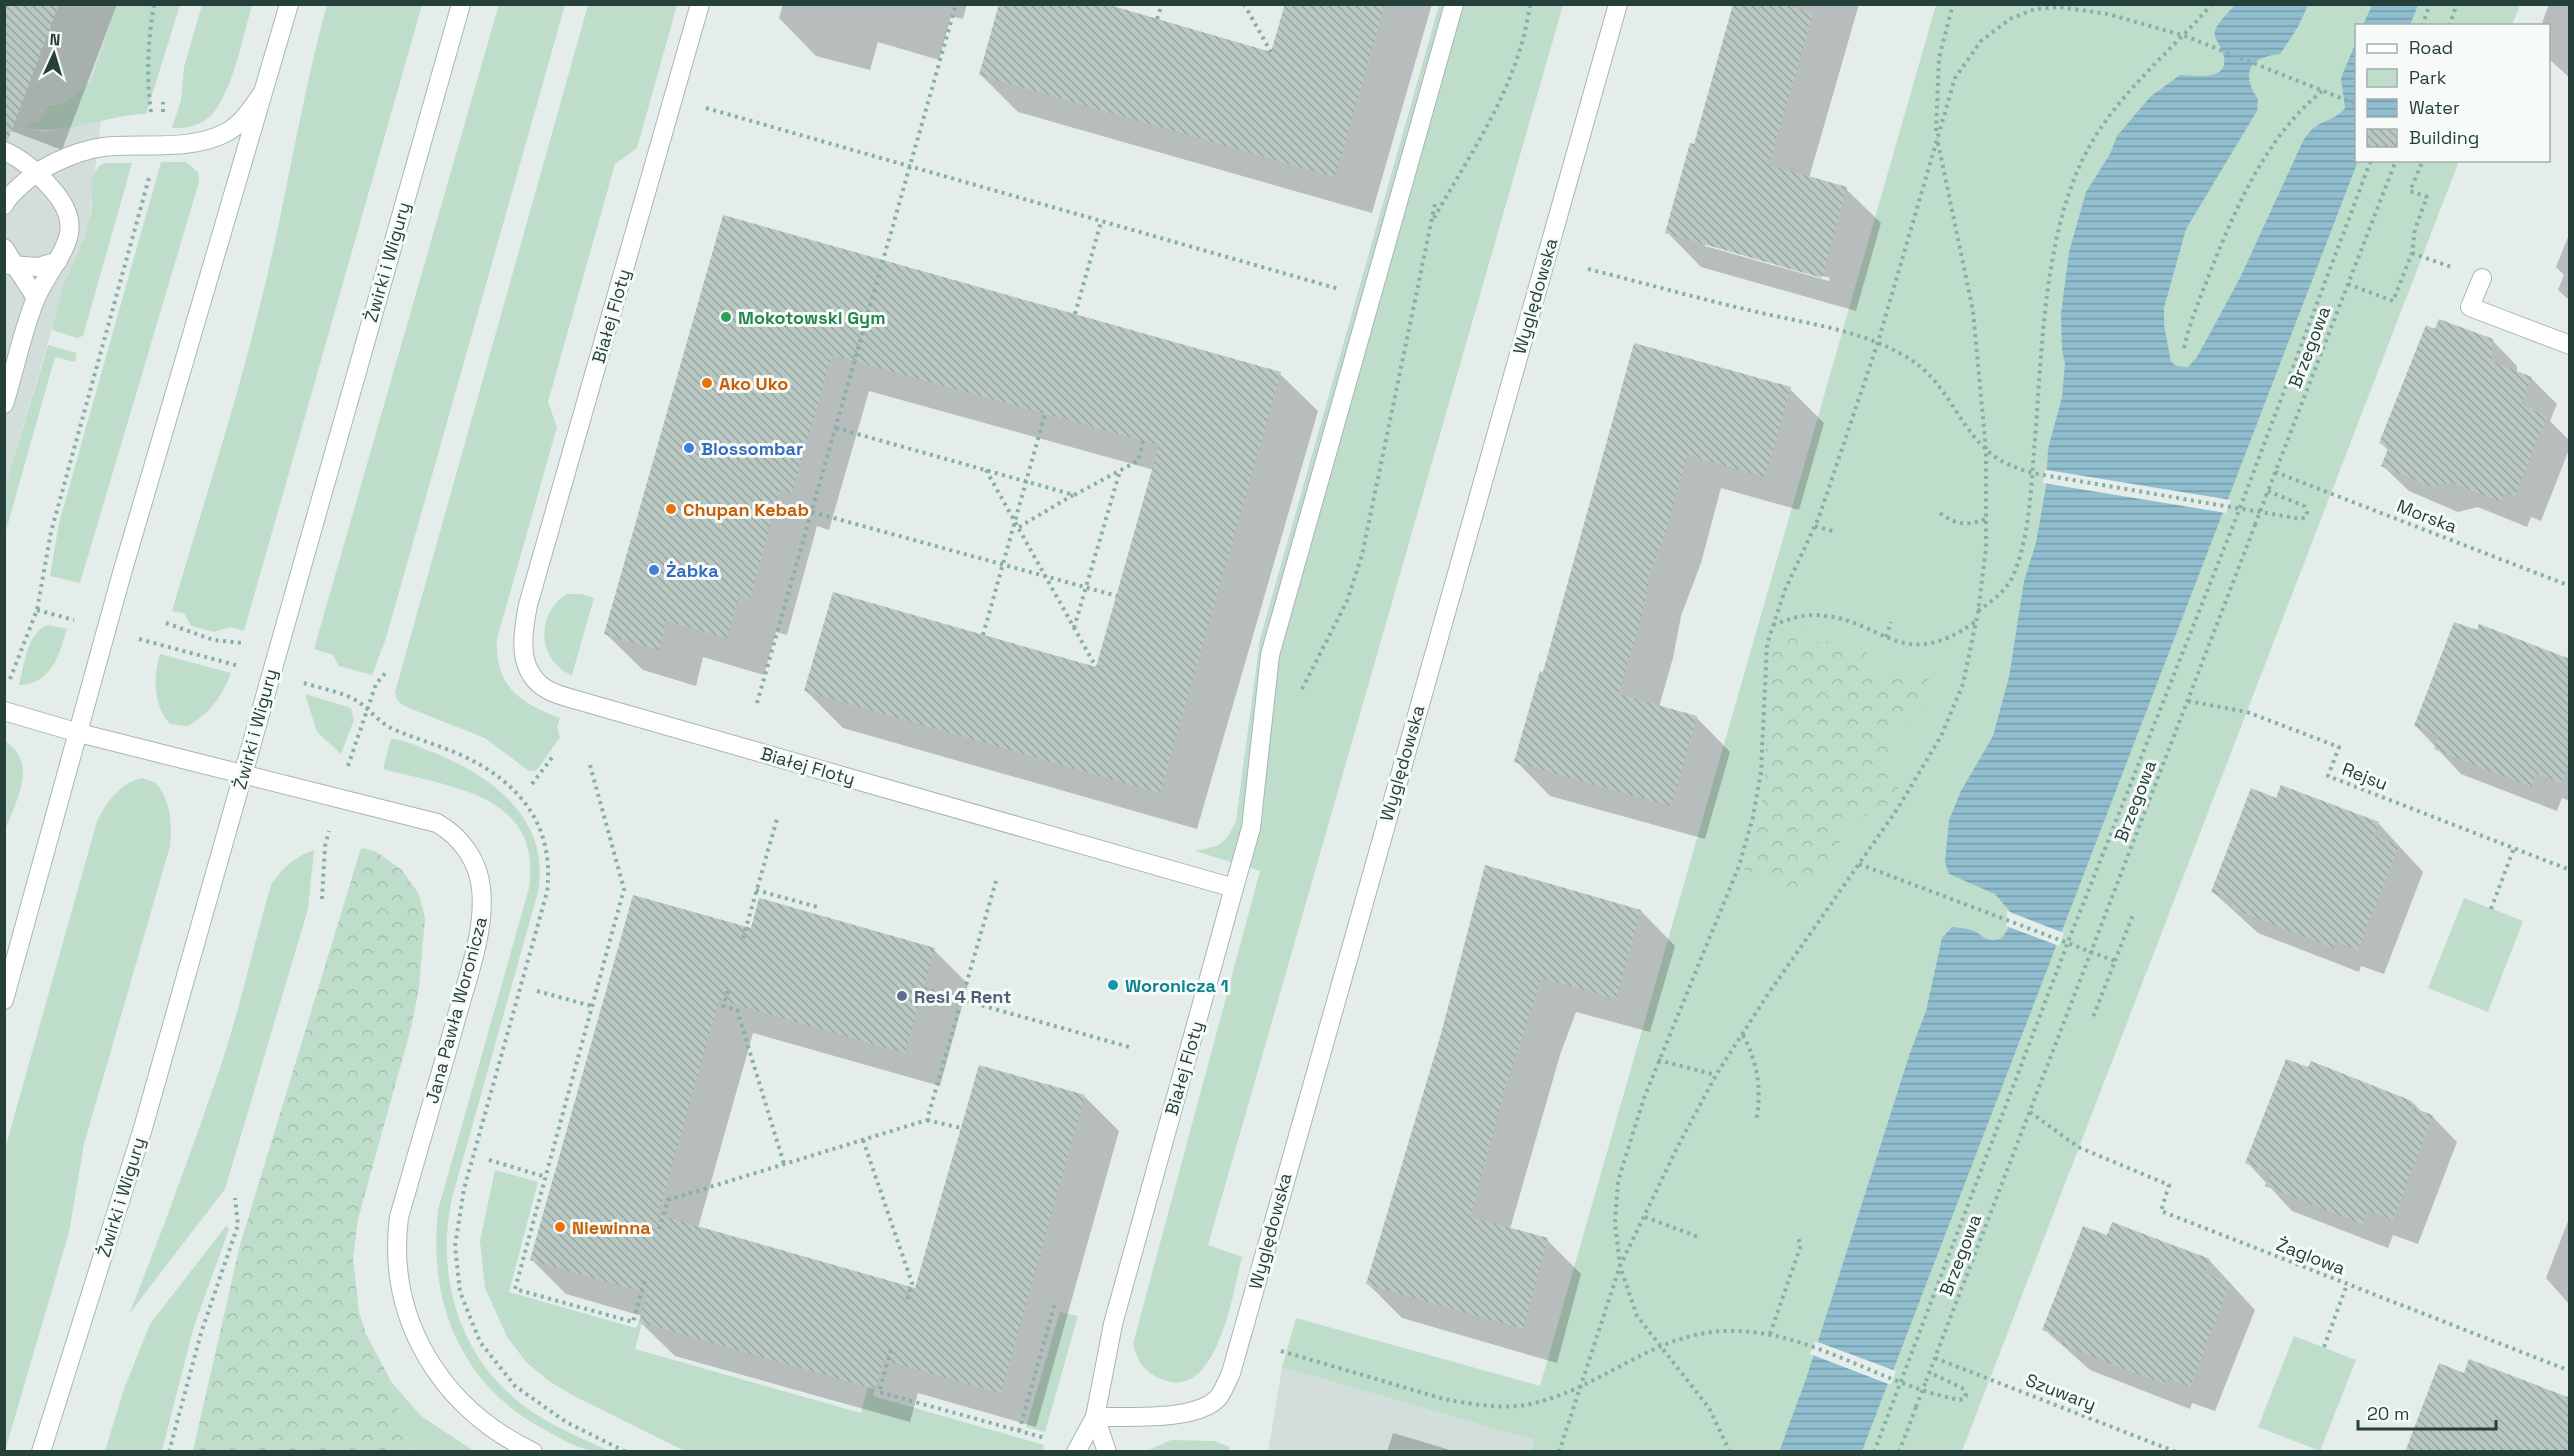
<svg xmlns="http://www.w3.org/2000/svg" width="2574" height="1456" viewBox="0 0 2574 1456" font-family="'Space Grotesk',sans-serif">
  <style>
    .built { fill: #d3ddda }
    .green { fill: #bfddcb }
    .forest { fill: url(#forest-crowns) }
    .water { fill: url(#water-rules) }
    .pier { fill: #e5edeb }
    .shadow { fill: #0003; fill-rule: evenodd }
    .building { fill: url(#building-back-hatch) }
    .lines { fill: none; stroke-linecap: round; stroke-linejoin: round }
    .service-casing { stroke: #a8b5b3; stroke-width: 20 }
    .minor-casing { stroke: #a8b5b3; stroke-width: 20 }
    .tertiary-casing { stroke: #a8b5b3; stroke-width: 20 }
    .secondary-casing { stroke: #a4b9b4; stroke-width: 20 }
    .path { stroke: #87afa8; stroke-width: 4; stroke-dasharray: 3 4.5; stroke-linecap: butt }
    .service { stroke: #fff; stroke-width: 18 }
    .minor { stroke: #fff; stroke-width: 18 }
    .tertiary { stroke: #fff; stroke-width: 18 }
    .secondary { stroke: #fff; stroke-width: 18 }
    .path-bridge { stroke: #87afa8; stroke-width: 4; stroke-dasharray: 3 4.5; stroke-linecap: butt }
    .leisure-dot { fill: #2e9e5b; stroke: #f6faf8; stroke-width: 2 }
    .food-dot { fill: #e8710a; stroke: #f6faf8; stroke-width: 2 }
    .shop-dot { fill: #3f7fe0; stroke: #f6faf8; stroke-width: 2 }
    .culture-dot { fill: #0f9aa8; stroke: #f6faf8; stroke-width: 2 }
    .service-dot { fill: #5c6f8a; stroke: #f6faf8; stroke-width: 2 }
    .labels { text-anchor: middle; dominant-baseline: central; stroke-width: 6; stroke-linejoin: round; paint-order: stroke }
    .street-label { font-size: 18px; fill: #253f3b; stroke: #f6faf8 }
    .leisure-label { font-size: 18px; font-weight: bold; fill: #27864d; stroke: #f6faf8; text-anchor: start }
    .food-label { font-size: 18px; font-weight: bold; fill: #c56008; stroke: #f6faf8; text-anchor: start }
    .shop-label { font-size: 18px; font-weight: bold; fill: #366cbe; stroke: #f6faf8; text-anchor: start }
    .culture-label { font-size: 18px; font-weight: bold; fill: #0d838f; stroke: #f6faf8; text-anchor: start }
    .service-label { font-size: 18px; font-weight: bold; fill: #4e5e75; stroke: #f6faf8; text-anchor: start }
  </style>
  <defs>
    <pattern id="forest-crowns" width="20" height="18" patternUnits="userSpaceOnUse" patternTransform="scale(1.5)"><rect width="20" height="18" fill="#bfddcb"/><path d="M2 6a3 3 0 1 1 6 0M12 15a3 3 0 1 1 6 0" fill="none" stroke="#a4bfaf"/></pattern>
    <pattern id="water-rules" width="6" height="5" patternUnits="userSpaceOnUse" patternTransform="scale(1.5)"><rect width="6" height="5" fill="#90becf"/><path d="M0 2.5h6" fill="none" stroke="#759ca9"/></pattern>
    <pattern id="building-back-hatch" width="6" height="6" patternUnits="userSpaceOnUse" patternTransform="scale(1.5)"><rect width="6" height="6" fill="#bac8c4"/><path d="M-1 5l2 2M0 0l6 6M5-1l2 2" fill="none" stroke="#97a4a0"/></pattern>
  </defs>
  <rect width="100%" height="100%" fill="#e5edeb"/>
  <!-- built -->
  <g class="built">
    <path d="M5,5H116L91,81L64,103L53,104L40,121L24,126L43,132L101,119L88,231L79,255L69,271L5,487Z"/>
    <path d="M1282,1367L1534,1440L1531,1452H1268Z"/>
  </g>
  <!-- green -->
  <g class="green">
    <path d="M499,4L565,5L386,638L372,675L339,666L333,655L314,649Z"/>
    <path d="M116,5H180L146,114C107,114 59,139 23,126L40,121L48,106L64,103L91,81Z"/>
    <path d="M202,5H252C243,36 234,86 214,112C204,125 187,129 172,128L181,100L184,67Z"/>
    <path d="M327,5H422L244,631L230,627L214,632L191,626L184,613L172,611C202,508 236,405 261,301C286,203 300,102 327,5Z"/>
    <path d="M588,5H677L637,148L615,164L548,402L557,427L497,639C495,686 519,703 560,718L557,727L560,737L537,770L529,771L485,738L404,706L397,700L395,692Z"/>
    <path d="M1439,5H1563L1208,1245L1242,1257C1233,1291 1218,1400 1164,1380C1145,1373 1138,1363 1133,1344L1260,871L1195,851C1222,845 1224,846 1236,821L1260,639Z"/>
    <path d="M1936,5H2520L2512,25L2356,26V160L2459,161L1962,1451H1531L1534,1440L1282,1367L1296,1318L1540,1386Z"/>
    <path d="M161,162H186L198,172L199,182L80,583L50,576L59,523Z"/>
    <path d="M106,163H132L83,336L77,338L52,330C57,312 61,290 69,272C79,252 87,235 91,212C95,195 85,170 106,163Z"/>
    <path d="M48,345L77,353L75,362L55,357L5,534V487Z"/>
    <path d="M567,594H581L594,598L572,675C537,662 535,613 567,594Z"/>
    <path d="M49,625L67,629C59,656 51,684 19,685C24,667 27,630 49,625Z"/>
    <path d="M160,654L231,673C223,695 208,716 187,726L170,724C153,706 153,676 160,654Z"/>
    <path d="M305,694L351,708L354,720L341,754L317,732Z"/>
    <path d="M391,739C404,738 422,749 435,753C494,777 551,821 538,892L452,1198C435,1276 459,1357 524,1406C550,1426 581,1437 609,1451C581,1452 569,1443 545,1430C460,1384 428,1303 438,1210L529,888C543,794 450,787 383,769Z"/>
    <path d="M5,741C39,764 16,801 5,830Z"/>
    <path d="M142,778L156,783C171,801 172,823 170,846L84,1144L69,1232L5,1451V1149L97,821C106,803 121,782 142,778Z"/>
    <path d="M314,850L308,909L225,1189L129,1314C161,1235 190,1155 218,1074C239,1013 253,947 271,885C283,867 294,857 314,850Z"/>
    <path d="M2464,898L2523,921L2488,1012L2428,988Z"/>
    <path d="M495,1170L538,1182L509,1292L636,1328L639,1322L642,1323L635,1349L861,1413L868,1387L875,1389L873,1396L1044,1445L1043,1451H685L576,1397L550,1382L526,1362L507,1337L485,1288L480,1241Z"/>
    <path d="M226,1226L229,1229L194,1326L162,1451H105L124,1389L150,1324Z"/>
    <path d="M1060,1312L1078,1316L1045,1432L1026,1427Z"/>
    <path d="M2294,1336L2356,1360L2320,1451L2258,1427Z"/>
    <path d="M392,1383L421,1416L474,1451H409Z"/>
    <path d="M1171,1440L1214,1441L1230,1447L1228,1451H1147Z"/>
  </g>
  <!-- forest -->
  <g class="forest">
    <path d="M1797,624L1817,642C1836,640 1864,642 1874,662C1876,665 1876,673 1877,676L1921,670L1930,676L1922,713L1899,727L1886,743L1899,787L1883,811L1868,814L1840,831C1840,839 1841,848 1839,856C1833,878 1803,887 1784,890L1766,878L1751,876L1744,870L1756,832L1764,790L1771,651L1778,630Z"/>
    <path d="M361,848L375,851L402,870L419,894L425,918L419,988L411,1028L358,1219L353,1258L359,1312L366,1334L392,1383L409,1451H193L240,1245Z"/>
  </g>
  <!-- water -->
  <g class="water">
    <path d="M2235,5H2308L2298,27L2280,54C2250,57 2240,73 2258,99L2257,111L2186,229L2164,308V325L2171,362L2177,366L2188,367L2197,357L2240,278L2303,141C2317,117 2331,125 2345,108L2341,78L2356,42L2358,161L1862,1451L1779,1452L1806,1379L1910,1053L1926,1011L1942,938L1952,927C1959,928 1970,928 1976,932C1987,939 1989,943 2002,938L2009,927L2011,913L1995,894L1949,874L1945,862L1949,820L1961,791L1993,736L2009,677L2024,581L2036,543L2046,486L2048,449L2062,397L2065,364L2062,350L2061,314L2069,252L2086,192L2110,154L2117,136L2150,97L2180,75C2194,75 2232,83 2223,53C2221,45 2213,39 2215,31C2218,22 2229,12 2235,5Z"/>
    <path d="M2372,5V4L2418,5L2410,25H2363Z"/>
  </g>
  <!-- pier -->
  <g class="pier">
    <path d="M2045,470H2047L2231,500L2226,513L2043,483Z"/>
    <path d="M2007,911L2064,933L2059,946L2006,926Z"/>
    <path d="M1815,1341L1896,1371L1891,1385L1810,1354Z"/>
  </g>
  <!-- shadow -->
  <g class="shadow">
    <path d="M4,4H117L62,150L4,128Z"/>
    <path d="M783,4H967L963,19L951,16L939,60L878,42L870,70L816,56L779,18Z"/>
    <path d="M1286,4H1432L1372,213L1018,112L981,75L1272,54Z"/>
    <path d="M1735,4H1859L1809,178L1846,189L1881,223L1856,311L1701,267L1667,232L1695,146ZM1705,243L1830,278L1829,281L1705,246Z"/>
    <path d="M2549,4H2570V78L2548,58V26H2541Z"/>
    <path d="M724,216L1280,374L1318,411L1197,829L843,728L806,691L1098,669L1154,470L869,391L829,530L817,526L787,635L776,632L764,675L703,657L696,686L643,670L605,633Z"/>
    <path d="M2570,232V301L2558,290L2564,275L2556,267Z"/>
    <path d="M2436,331L2492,340L2517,366V373L2531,378L2557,404L2550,421L2570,441V447L2541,521L2531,517L2527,527L2478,507L2458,512L2409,491L2383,466L2389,451L2381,443Z"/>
    <path d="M1635,345L1790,389L1824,423L1799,510L1721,488L1701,563L1681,616L1673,658L1659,707L1696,717L1730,752L1705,839L1550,796L1516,761L1544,674Z"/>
    <path d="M2570,661V801L2562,798L2557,811L2461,774L2415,725Z"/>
    <path d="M2277,800L2378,823L2423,872L2384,974L2361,966L2359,972L2258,933L2213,892Z"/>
    <path d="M1641,911L1675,946L1650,1032L1576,1012L1560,1055L1510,1229L1547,1240L1581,1274L1557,1363L1402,1318L1367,1283L1442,1034Z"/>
    <path d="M752,930L934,950L968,984L940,1086L753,1033L698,1228L916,1290L980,1067L1085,1097L1119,1131L1036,1427L918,1393L910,1422L675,1356L640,1322L642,1316L566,1294L531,1259Z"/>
    <path d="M2412,1102L2423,1113L2432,1116L2457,1142L2418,1244L2393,1235L2388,1248L2292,1211L2247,1162Z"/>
    <path d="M2570,1216V1305L2546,1278Z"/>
    <path d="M2209,1260L2255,1310L2215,1411L2192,1403L2190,1409L2090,1370L2044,1329Z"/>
    <path d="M1393,1433L1457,1452H1387Z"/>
  </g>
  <!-- building -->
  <g class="building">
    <path d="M4,4H59L8,140L4,139Z"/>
    <path d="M999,4H1106L1271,52L1285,4H1385L1335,177L979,75Z"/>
    <path d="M1733,4H1783L1813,13L1769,165L1847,187L1822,278L1665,233L1690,143L1694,144Z"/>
    <path d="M723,215L1281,372L1160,793L804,691L833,592L1096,667L1159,445L832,355L792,493L780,490L750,599L739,595L727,638L666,621L659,650L604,634Z"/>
    <path d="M2439,319L2493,339L2491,361L2532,377L2521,405L2547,416L2515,496L2505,493L2501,502L2451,482L2432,487L2381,466L2389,447L2379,443L2426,325L2435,329Z"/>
    <path d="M1634,343L1791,387L1765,477L1687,455L1667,528L1647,581L1649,582L1640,623L1618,694L1697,716L1671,806L1514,762L1540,671L1543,672Z"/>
    <path d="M2454,622L2477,630L2479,624L2570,659V762L2561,783L2536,773L2531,787L2434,749L2438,736L2414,726Z"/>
    <path d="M2281,785L2379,822L2374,836L2399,845L2358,950L2335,941L2333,948L2231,908L2233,902L2211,892L2251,788L2276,798Z"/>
    <path d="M1485,865L1641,910L1616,999L1542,978L1506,1085L1470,1217L1548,1238L1523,1329L1366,1284L1441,1034Z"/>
    <path d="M633,895L751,928L759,898L935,948L905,1053L719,1000L658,1215L915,1288L979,1065L1085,1095L1001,1393L883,1360L875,1389L639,1322L647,1293L530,1260Z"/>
    <path d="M2286,1059L2308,1067L2311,1061L2412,1101L2410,1107L2433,1115L2393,1220L2367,1210L2362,1224L2323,1209L2265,1186L2270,1173L2245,1163Z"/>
    <path d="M2112,1222L2210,1259L2205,1273L2230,1283L2190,1387L2167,1378L2164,1384L2062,1345L2065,1338L2042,1330L2083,1226L2107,1235Z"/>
    <path d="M2469,1359L2570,1398V1452H2405L2439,1363L2464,1373Z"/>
  </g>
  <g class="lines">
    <defs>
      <g id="service">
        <path d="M4,151C23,159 38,173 51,188C92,233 55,255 36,298C22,331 15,370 4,404"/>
        <path d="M4,205C8,196 18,188 26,181C47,163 85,147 114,146C151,144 194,150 227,132C242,124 252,108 261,95"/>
        <path d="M4,248L36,298"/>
        <path d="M9,265L38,267L58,261"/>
        <path d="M4,711L79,733"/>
        <path d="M1234,888L1251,828L1270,655L1454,4"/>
      </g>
      <g id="minor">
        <path d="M700,4L528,605C522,635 516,672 548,690C557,695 570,698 580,701L1234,888L1113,1324L1095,1417L1076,1452"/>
        <path d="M2482,278L2470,307L2570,345"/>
        <path d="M1095,1417C1126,1416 1195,1422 1218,1398C1223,1392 1227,1381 1231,1373L1618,4"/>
        <path d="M1095,1417L1107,1452"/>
      </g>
      <path id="tertiary" d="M79,733L437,823C461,837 478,860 481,888C486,932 466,981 455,1023C436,1087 418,1152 399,1217C386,1319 441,1408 533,1452"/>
      <g id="secondary">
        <path d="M4,1000L122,573L289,4"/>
        <path d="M41,1452L143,1128L461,4"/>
      </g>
    </defs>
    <!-- service casing -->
    <use href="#service" class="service-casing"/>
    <!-- minor casing -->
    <use href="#minor" class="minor-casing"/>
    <!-- tertiary casing -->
    <use href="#tertiary" class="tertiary-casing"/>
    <!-- secondary casing -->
    <use href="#secondary" class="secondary-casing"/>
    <!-- path -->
    <g class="path">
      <path d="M1244,4L1271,52"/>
      <path d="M1157,19L1162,4"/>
      <path d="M2422,26L2430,4"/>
      <path d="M2449,26L2457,4"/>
      <path d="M706,108L1339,289"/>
      <path d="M151,112C146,75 148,41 154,4"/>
      <path d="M163,112V102"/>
      <path d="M1936,131L1939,58L1953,4"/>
      <path d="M1434,218C1473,149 1519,85 1530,4"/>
      <path d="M2412,253L2451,267"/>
      <path d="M1588,269C1644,283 1700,299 1757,312C1808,324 1858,329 1905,356C1947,380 1955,422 1988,451C2000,463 2017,468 2032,473L2301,519L2306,517L2307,513L2304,506L2268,491"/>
      <path d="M2348,284L2393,301L2412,253L2415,229L2427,197L2410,191L2423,160"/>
      <path d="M1075,314L1101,222"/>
      <path d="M2184,348C2190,321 2201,296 2211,270C2237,205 2266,137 2322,91"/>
      <path d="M836,428L1074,495L1138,461L1143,441"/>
      <path d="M986,470L1096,667"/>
      <path d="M2275,472L2570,586"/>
      <path d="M2266,496L2396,160"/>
      <path d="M812,512L1117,596"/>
      <path d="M1940,513C1956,525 1967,526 1986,519"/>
      <path d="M1815,526L1836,532"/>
      <path d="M1019,527L1073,495"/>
      <path d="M37,610L74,620"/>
      <path d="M1978,611C1992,601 2005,592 2013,576C2029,539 2031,491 2034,451C2042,359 2042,250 2080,165C2109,100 2166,57 2212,4"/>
      <path d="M166,623L214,640L242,643"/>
      <path d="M1773,625C1786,620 1800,615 1813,615C1883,616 1898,676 1975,622"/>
      <path d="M1074,628L1120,471"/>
      <path d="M983,635L1045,414"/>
      <path d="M1886,637L1891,622"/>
      <path d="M139,639L239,666"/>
      <path d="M10,679L37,610L51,532L149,178"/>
      <path d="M304,683C322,689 345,692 360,703C371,711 380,723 393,729C415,739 439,745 461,755C520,782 555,826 547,892L464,1189L455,1246L460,1292L480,1342L515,1386L566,1422L626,1452"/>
      <path d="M1302,689L1347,601L1362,555L1435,204"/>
      <path d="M2188,701L2247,712L2339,747L2328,776L2570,870"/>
      <path d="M757,703L956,4"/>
      <path d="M590,765L624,889L515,1289L633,1322L645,1280"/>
      <path d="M348,766L376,684L387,671"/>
      <path d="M532,784L554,755"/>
      <path d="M1859,864L2115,961L2093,1017"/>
      <path d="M756,890L821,908"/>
      <path d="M322,899L325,846L329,831"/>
      <path d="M2491,909L2514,848"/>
      <path d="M743,938L777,819"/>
      <path d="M2115,961L2134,912"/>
      <path d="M924,989L1129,1047"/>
      <path d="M537,991L592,1006"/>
      <path d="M728,991L723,1006L737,1010L784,1164"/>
      <path d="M1743,1035C1758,1064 1762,1089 1756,1122"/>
      <path d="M1658,1060L1716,1075"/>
      <path d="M2030,1112L2078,1147L2169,1185L2161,1211L2570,1371"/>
      <path d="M927,1120L961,1128"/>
      <path d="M863,1140L912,1283L907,1300"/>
      <path d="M489,1160L546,1177"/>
      <path d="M1645,1217L1701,1238"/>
      <path d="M659,1229L668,1200L927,1120L996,881"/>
      <path d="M1770,1334L1801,1245L1797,1236"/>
      <path d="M2324,1347L2347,1284"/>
      <path d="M891,1350L879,1392L1045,1438"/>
      <path d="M1281,1351L1444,1399C1470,1404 1504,1410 1530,1404C1601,1389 1650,1334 1725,1331C1809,1328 1879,1385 1960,1400L1966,1396L1964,1389L1929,1372"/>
      <path d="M1935,1358L2176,1452"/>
      <path d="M1926,1381L2255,525"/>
      <path d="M1019,1431L1055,1303"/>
      <path d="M169,1452L201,1333L238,1225L235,1198"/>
      <path d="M1559,1452L1620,1266L1679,1144L1716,1075L1768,994L1898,808L1941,736L1963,684L1978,612L1986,548V450L1973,311L1937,138"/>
      <path d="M1730,1452L1709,1408L1637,1316L1620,1266L1615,1223L1618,1181L1644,1098L1739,866L1753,817L1761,772L1767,644L1785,590L1819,517L1878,342L1955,78L1981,41L2010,19L2035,9L2060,7L2108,14L2185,36L2356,104"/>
      <path d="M1874,1452L2068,942L2240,508L2371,160"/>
      <path d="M1899,1452L1916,1407"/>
    </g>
    <!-- service -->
    <use href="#service" class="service"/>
    <!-- minor -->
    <use href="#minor" class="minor"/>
    <!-- tertiary -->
    <use href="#tertiary" class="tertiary"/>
    <!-- secondary -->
    <use href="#secondary" class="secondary"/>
    <!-- path-bridge -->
    <g class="path-bridge">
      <path d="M2255,525L2266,496"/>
      <path d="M1916,1407L1926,1381"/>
    </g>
  </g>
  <!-- markers -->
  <circle class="leisure-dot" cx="726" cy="317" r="6"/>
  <g class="food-dot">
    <circle cx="707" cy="383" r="6"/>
    <circle cx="671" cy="509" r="6"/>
    <circle cx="560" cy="1227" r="6"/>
  </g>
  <g class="shop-dot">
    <circle cx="689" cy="448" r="6"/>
    <circle cx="654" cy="570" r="6"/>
  </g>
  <circle class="culture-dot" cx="1113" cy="985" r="6"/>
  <circle class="service-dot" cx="902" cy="996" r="6"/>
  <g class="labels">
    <!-- street labels -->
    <g class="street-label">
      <text transform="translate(387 262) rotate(-74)">Żwirki i Wigury</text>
      <text transform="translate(1535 296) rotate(-74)">Wyględowska</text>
      <text transform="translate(611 316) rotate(-74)">Białej Floty</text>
      <text transform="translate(2309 347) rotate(-69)">Brzegowa</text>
      <text transform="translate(2427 516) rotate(21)">Morska</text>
      <text transform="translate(255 729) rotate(-75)">Żwirki i Wigury</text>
      <text transform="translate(1402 763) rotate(-74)">Wyględowska</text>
      <text transform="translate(808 766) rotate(16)">Białej Floty</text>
      <text transform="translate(2365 776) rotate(21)">Rejsu</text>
      <text transform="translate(2135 801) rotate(-69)">Brzegowa</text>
      <text transform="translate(456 1010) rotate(-75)">Jana Pawła Woronicza</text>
      <text transform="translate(1184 1068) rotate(-74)">Białej Floty</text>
      <text transform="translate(121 1197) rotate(-73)">Żwirki i Wigury</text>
      <text transform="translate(1270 1231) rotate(-75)">Wyględowska</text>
      <text transform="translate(1960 1255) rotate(-69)">Brzegowa</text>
      <text transform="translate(2311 1256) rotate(21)">Żaglowa</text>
      <text transform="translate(2061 1392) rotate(21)">Szuwary</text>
    </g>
    <!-- leisure labels -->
    <g class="leisure-label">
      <text x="738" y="317">Mokotowski Gym</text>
    </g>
    <!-- food labels -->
    <g class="food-label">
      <text x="719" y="383">Ako Uko</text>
      <text x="683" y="509">Chupan Kebab</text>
      <text x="572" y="1227">Niewinna</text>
    </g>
    <!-- shop labels -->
    <g class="shop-label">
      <text x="701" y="448">Blossombar</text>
      <text x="666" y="570">Żabka</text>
    </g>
    <!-- culture labels -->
    <g class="culture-label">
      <text x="1125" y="985">Woronicza 1</text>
    </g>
    <!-- service labels -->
    <g class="service-label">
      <text x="914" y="996">Resi 4 Rent</text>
    </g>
  </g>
  <!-- border -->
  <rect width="2574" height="1456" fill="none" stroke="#253f3b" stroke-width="12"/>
  <!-- legend -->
  <rect x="2355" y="24" width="195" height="138" fill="#f6faf8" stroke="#a2afac" stroke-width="1.5"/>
  <rect x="2367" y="44" width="30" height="9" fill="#ffffff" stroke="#a2afac" stroke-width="1.5"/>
  <text x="2409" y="54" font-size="18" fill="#253f3b">Road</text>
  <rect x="2367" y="69" width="30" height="18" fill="#bfddcb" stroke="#a2afac" stroke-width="1.5"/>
  <text x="2409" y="84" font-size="18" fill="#253f3b">Park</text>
  <rect x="2367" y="99" width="30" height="18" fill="url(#water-rules)" stroke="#a2afac" stroke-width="1.5"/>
  <text x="2409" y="114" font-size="18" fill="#253f3b">Water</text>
  <rect x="2367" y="129" width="30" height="18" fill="url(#building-back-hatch)" stroke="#a2afac" stroke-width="1.5"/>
  <text x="2409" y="144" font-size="18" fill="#253f3b">Building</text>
  <!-- north arrow -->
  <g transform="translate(54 54) rotate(4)" stroke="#f6faf8" stroke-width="4.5" paint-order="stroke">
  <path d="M0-4.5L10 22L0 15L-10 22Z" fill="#253f3b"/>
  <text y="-9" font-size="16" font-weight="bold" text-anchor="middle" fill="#253f3b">N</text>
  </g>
  <!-- scale -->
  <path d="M2358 1420v9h138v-9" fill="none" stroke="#253f3b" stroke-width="3"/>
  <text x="2367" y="1420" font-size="18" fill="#253f3b" stroke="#f6faf8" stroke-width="4.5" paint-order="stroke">20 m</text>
</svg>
